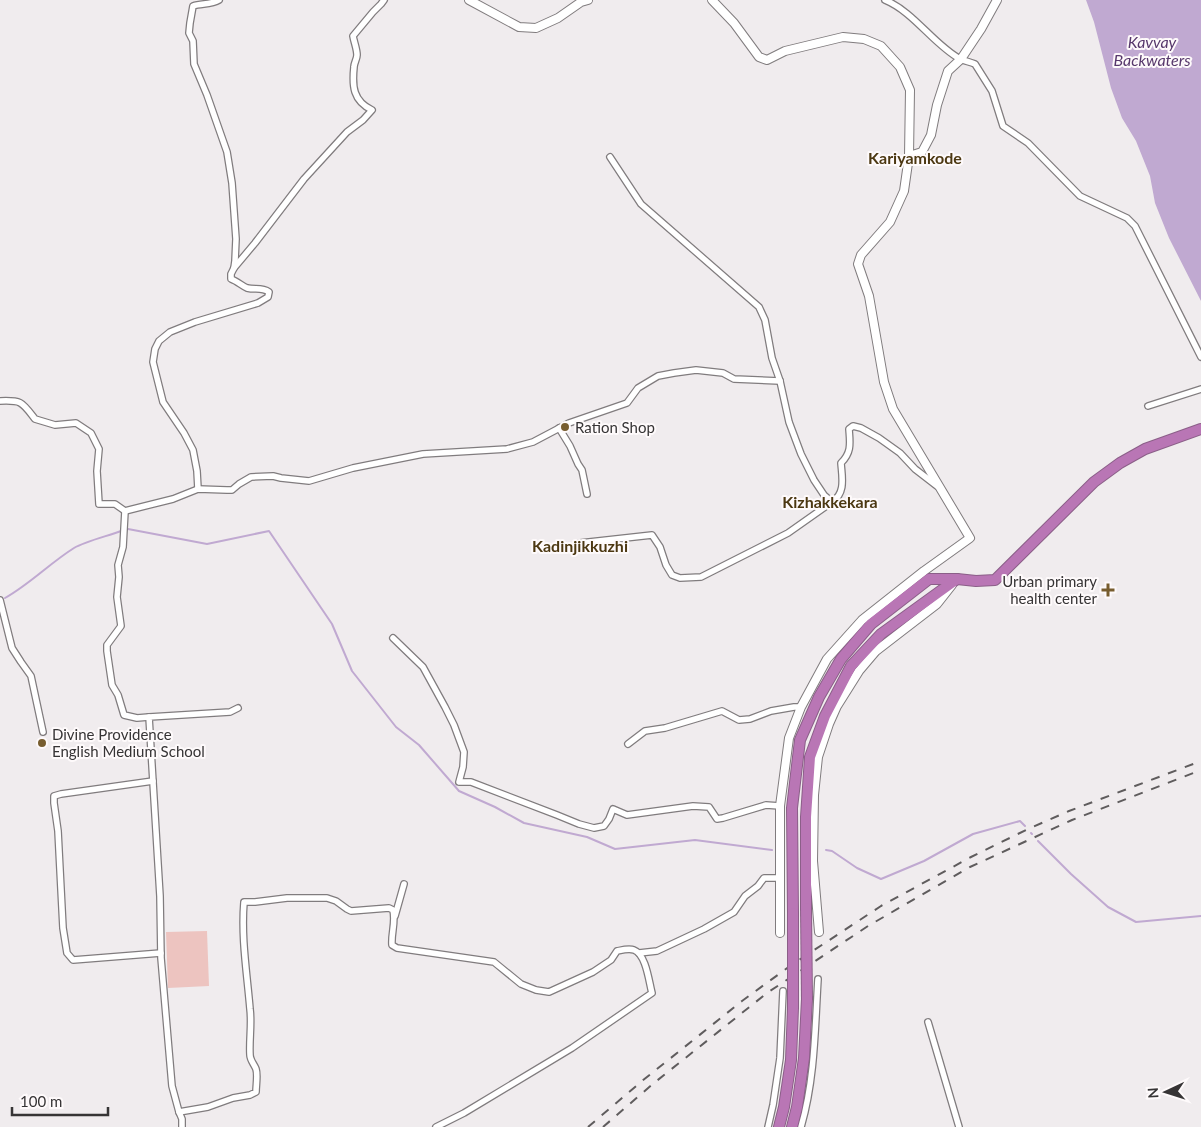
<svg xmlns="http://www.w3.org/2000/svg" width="1201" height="1127" viewBox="0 0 1201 1127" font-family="Lato,sans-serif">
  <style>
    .grass { fill: #edc4c0 }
    .water { fill: #c0a9d1 }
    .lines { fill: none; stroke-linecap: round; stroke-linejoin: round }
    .stream { stroke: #c0a9d1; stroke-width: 2 }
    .street-casing { stroke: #807c7e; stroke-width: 8 }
    .secondary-casing { stroke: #807c7e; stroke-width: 10 }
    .highway-casing { stroke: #8b5f88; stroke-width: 12 }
    .street { stroke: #fff; stroke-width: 5.5 }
    .secondary { stroke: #fff; stroke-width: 8 }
    .highway { stroke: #b976b5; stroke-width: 10 }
    .rail { stroke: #5f5c5d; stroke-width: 2; stroke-dasharray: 9 9; stroke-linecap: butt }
    .highway-bridge-casing { stroke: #8b5f88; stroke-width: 12; stroke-linecap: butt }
    .highway-bridge { stroke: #b976b5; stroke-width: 10 }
    .poi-dot { fill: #775d2f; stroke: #fefafb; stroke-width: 2 }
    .labels { text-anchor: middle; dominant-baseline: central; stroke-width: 4; stroke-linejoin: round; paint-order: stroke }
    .poi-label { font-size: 15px; fill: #363435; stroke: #fefafb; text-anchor: start }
    .water-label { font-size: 16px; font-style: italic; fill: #57386c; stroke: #fefafb }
    .neighbourhood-label { font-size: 16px; font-weight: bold; fill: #4c3812; stroke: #fefafb }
  </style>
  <rect width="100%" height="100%" fill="#f0ecee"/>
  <!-- grass -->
  <path class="grass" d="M207,931L209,986L168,988L166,932Z"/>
  <!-- water -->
  <path class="water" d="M1086,0H1201V301L1169,238L1155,203L1150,176L1136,141L1122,118L1111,88L1094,22Z"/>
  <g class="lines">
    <!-- stream -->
    <g class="stream">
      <path d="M128,529L207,544L269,531L332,624L352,671L396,727L419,745L459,791L495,807L524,823L587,837L615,849L695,840L772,850"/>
      <path d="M5,598C30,584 50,563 74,548C86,541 108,536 121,531"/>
      <path d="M1031,833L1032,834"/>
      <path d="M1038,841L1071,874L1108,907L1136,922L1201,916"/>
      <path d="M826,850L832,851L857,868L881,879L924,861L973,834L1020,821L1025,826"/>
    </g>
    <defs>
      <g id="street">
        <path d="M885,0C914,12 933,44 960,59C965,61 970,62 975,64L992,91L1003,126L1028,143L1080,196L1127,218L1135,226L1201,357"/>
        <path d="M610,157L641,204L759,307L765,320L772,358L780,381L789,422L801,454L814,480L824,495L832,502C846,493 842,477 841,463C852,452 850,443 849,429L853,426L861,428L879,438L900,453L915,469L937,486"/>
        <path d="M234,268L255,243L304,179L347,132L363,120L372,110C353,101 352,86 354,67C354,63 357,59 357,55C357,49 354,42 353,36L373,12L381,4L384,0"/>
        <path d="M0,401C22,400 22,402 35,419L55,425L76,423L91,433L99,449L97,471L99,504H115L125,511L173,499L198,489L227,490H232L239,484L251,477L273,476L281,478L309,481L353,468L423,454L507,449L533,442L569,423L627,403L638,388L658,376L674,373L696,370L723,373L734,379L780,381"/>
        <path d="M1148,406L1201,389"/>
        <path d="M559,428L570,446L578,464L582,470L587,494"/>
        <path d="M198,489L197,471L193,450L184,433L163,402L153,362L155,349L159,341L170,332L195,322L258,303L268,297L269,292C262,287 255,290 247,288C242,286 237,281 231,279V274L234,268L235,261L236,239L232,183L227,152L207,95L194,64L193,41L189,33L190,23L193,6C201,3 211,5 219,0"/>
        <path d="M125,511L123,547L118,565L119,577L117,597L121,626L107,645V651L112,685L118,695L124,715L137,718L149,717"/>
        <path d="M580,543L652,535L660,547L666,565L672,575L680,578L701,577L788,533L832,502"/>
        <path d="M0,600L12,648L21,662L31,676L43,732"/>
        <path d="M393,638L423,667L445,707L454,725L464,752L463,767L459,782H471L557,815L579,824L594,828L604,826L609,819L613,809L627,815L693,806L709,807L717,819L723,818L766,805L780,806"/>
        <path d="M628,744L645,731L665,728L722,711L739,720L750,719L771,711L794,707H801"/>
        <path d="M153,781L61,794L54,796V803L58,831L63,928L67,953L73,960L161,953"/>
        <path d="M395,916L404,884"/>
        <path d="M639,953L657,951L704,929L734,912L745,896L758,886L764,878H779"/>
        <path d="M928,1022L959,1127"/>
        <path d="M179,1112L208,1107L233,1098L250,1095L256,1092C256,1085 258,1075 256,1069C254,1064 250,1060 250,1055C249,1040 252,1024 250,1009C247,973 241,938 244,902H255L287,898H327L336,901L347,909L351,911L389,908L393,910C396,922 391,933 392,945L397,948L494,962L521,984L536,990L549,992L593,972L611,960L617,951C622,950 629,948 634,950C646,954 649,982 652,993L572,1048L464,1113L436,1127"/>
        <path d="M182,1127V1119L179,1112L172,1086L161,958L160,896L149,717L230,712L238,708"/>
        <path d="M768,1127L773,1105L780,1058L783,991"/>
        <path d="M801,1127C815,1079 815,1028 818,979"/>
      </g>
      <g id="secondary">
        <path d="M469,0L519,27L536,28L558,18L581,2L588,0"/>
        <path d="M712,0L734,23L759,57L767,60L785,51L843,37L864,39L881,46L900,67L910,90L909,156L904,191L890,222L861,255L858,264L869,296L884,382L893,409L970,538L924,571L862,620L827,659L801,707L789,738L780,806V933"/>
        <path d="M909,156L922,152L931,135L937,105L948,71L961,59L981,29L997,0"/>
        <path d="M819,932L813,861L814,795L818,757L829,724L837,706L859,671L876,651L898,634L937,604L952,585"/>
      </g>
      <g id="highway">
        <path d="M806,908V817L810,757L825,716L851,666L881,634L957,579"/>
        <path d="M793,913L792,808L800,740L819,697L841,659L871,624L929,579H957L976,581L995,580L1094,482L1120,463L1145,449L1201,429"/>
        <path d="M779,1127L784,1107L791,1060L793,1008"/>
        <path d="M792,1127L797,1107L804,1058L807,999"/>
      </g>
    </defs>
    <!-- street casing -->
    <use href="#street" class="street-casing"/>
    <!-- secondary casing -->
    <use href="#secondary" class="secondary-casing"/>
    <!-- highway casing -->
    <use href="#highway" class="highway-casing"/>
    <!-- street -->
    <use href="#street" class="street"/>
    <!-- secondary -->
    <use href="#secondary" class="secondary"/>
    <!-- highway -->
    <use href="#highway" class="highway"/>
    <!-- rail -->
    <g class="rail">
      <path d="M588,1127L642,1081L742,1001L790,966L881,906L971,857L1028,829L1069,811L1201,761"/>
      <path d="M603,1127L654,1083L767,993L868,926L970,867L1072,820L1201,770"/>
    </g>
    <defs>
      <g id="highway-bridge">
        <path d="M806,908L807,999"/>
        <path d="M793,913V1008"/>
      </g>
    </defs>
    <!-- highway-bridge casing -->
    <use href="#highway-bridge" class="highway-bridge-casing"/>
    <!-- highway-bridge -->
    <use href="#highway-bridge" class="highway-bridge"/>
  </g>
  <!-- markers -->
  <g class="poi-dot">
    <circle cx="565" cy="427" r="5"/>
    <path d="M1105.5 582.5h5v5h5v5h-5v5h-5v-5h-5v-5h5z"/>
    <circle cx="42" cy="743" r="5"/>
  </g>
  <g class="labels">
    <!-- poi labels -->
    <g class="poi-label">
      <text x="575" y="427">Ration Shop</text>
      <text x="1097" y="581" text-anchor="end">Urban primary<tspan x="1097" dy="17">health center</tspan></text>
      <text x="52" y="734">Divine Providence<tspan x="52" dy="17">English Medium School</tspan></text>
    </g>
    <!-- water labels -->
    <g class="water-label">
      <text x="1152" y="41">Kavvay<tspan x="1152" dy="18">Backwaters</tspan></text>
    </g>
    <!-- neighbourhood labels -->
    <g class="neighbourhood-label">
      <text x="915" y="157">Kariyamkode</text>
      <text x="830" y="501">Kizhakkekara</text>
      <text x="580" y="545">Kadinjikkuzhi</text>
    </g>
  </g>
  <!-- north arrow -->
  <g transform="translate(1166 1092) rotate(266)" stroke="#fefafb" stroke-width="4" paint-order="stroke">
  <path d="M0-4L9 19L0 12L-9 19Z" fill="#363435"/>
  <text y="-8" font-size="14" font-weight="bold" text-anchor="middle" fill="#363435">N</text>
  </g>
  <!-- scale -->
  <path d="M12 1107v8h96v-8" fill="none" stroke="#363435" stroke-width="2.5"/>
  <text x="20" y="1107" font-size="15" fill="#363435" stroke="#fefafb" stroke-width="4" paint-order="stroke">100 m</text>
</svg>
